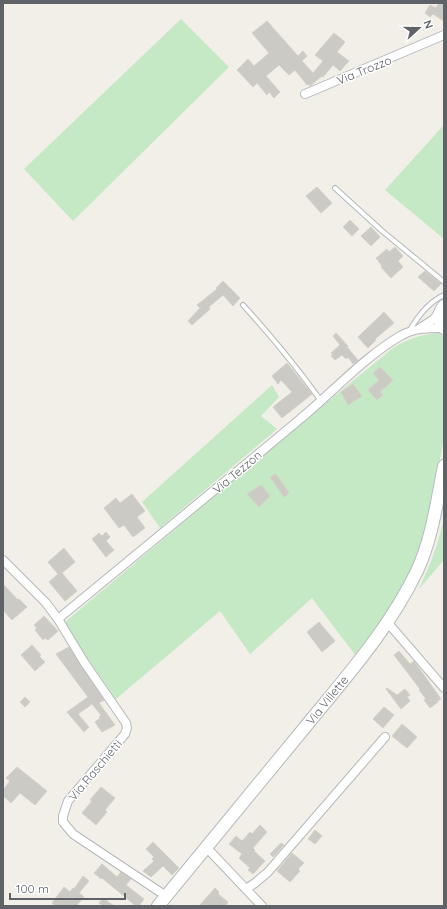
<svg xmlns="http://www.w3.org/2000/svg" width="447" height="909" viewBox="0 0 447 909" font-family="Quicksand,sans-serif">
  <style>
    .green { fill: #c5e8c5 }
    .building { fill: #cccac5; stroke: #d6d1c6 }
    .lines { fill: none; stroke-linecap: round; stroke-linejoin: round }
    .lane-casing { stroke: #b5b8bc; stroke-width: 6 }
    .street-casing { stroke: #b5b8bc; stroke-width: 10 }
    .secondary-casing { stroke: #b6babf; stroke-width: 14 }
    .lane { stroke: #fff; stroke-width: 4 }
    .street { stroke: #fff; stroke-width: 8 }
    .secondary { stroke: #fff; stroke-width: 12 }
    .labels { text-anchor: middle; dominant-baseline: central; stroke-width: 3; stroke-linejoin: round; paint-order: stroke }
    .street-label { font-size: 12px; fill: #5f6368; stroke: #fff }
  </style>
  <rect width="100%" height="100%" fill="#f1efe8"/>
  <!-- green -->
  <g class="green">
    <path d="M181,19L229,67L73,221L24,169Z"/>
    <path d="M444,125V239L385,190Z"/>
    <path d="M440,333L444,337V438L434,491L420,551L385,621L356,656L312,598L250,654L220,611L116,699L83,652L65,622L298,426L393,348C407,339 423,334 440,333Z"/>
    <path d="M272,385L279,397L261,416L277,429L160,528L142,502Z"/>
    <path d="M444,516V560L419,589C430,565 440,541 444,516Z"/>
  </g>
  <!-- building -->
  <g class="building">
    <path d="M439,3L444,5V21L433,14L430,17L425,13L430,5L436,8Z"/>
    <path d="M267,21L298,56L303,51L307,56L302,61L313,73L323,61L315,55L334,33L345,42L337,52L349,61L340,71L333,65L323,77L322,76L310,86L309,84L307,85L295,70L289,75L279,65L266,76L280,92L274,98L269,92L267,95L257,83L253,87L237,70L248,59L254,66L269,53L252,33Z"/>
    <path d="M317,187L332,203L321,213L306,196Z"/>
    <path d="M350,220L359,229L352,236L343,227Z"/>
    <path d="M371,227L380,237L371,246L361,236Z"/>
    <path d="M395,247L403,256L398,261L403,267L391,278L381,267L382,266L376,258L387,249L389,252Z"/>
    <path d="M425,271L441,284L434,291L418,277Z"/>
    <path d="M223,281L240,298L233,306L223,295L209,307L210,309L192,325L188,321L200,308L197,305L217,289L216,288Z"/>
    <path d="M384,312L394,323L375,339L376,340L368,348L358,337Z"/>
    <path d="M336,333L348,346L347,347L358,360L353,364L348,357L346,359L342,355L335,360L331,356L333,355L331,353L340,345L333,336Z"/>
    <path d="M287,363L312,394L282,418L273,407L292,392L281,380L278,384L272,376Z"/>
    <path d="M380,367L393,380L380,392L383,395L377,400L368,390L379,380L373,373Z"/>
    <path d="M353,384L362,396L348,405L341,392Z"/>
    <path d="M276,474L289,493L284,497L270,477Z"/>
    <path d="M261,485L270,496L259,507L247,494Z"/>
    <path d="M132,494L145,511L137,517L145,528L133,537L124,525L119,528L104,508L116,498L120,503Z"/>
    <path d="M106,532L110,537L106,541L114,550L106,557L92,539L99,533L102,536Z"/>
    <path d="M64,548L75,562L62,573L77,591L65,601L49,582L58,574L48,562Z"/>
    <path d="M3,584L18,600L19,599L27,607L12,620L3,610Z"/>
    <path d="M44,616L58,631L48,640L45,638L43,640L35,630L37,628L34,625Z"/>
    <path d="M319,622L335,641L322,652L307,632Z"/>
    <path d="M32,645L41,655L39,656L45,662L35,671L21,655Z"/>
    <path d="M69,647L104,700L99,703L115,725L102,732L95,722L100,718L99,717L101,715L92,704L78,714L89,727L84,732L67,712L88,697L56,654Z"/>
    <path d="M399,651L410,664L414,661L441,699L437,701L438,702L430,708L424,700L426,699L419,690L420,689L394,655Z"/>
    <path d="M387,688L397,695L405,689L410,695L407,697L410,701L401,709L386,689Z"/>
    <path d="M25,697L30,702L25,707L20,702Z"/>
    <path d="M384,707L394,715L383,728L373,719Z"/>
    <path d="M402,724L417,737L407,748L392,736Z"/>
    <path d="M17,767L47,791L35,805L20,793L11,803L3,796V790L10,781L6,778Z"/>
    <path d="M101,787L115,798L105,810L107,812L96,825L82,813L92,801L90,800Z"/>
    <path d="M260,825L267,832L253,848L255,850L254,851L265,861L253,874L248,870L250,868L239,858L242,854L229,844L236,836L242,841L250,832L252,834Z"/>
    <path d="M315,830L322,836L315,844L308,839Z"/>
    <path d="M153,842L179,868L172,875L163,866L151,877L143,871L154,861L152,859L154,857L146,849Z"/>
    <path d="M281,843L284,845L273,857L270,854Z"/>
    <path d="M292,853L304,863L298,869L300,871L290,882L277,871Z"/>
    <path d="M102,864L117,877L121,872L131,879L126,885L144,899L139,906H136L102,878L101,879L94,873Z"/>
    <path d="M83,876L89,881L79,893L84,897L76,906H55L52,903L64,887L70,892L73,888L74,889Z"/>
    <path d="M215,888L219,892L218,894L228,902L225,906H199Z"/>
    <path d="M103,898L114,906H103L99,903Z"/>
  </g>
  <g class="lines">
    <defs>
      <g id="lane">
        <path d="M335,188L381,230L444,282"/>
        <path d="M243,305C271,336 297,367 321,401"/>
        <path d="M410,330C418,316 429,302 444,295"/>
      </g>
      <g id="street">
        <path d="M305,94L444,35"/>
        <path d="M420,328L434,319L440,311"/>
        <path d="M3,560L46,603L58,619L84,662L126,723L127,728L125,734L68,801L63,816V822L73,834L166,896"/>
        <path d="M58,619C138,553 219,487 299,420C332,393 365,356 402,335C415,328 429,328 443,328"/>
        <path d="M388,623L444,688"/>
        <path d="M206,847L262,906"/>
        <path d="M246,889L255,883L268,872L385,737"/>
      </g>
      <g id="secondary">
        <path d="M444,306C438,313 438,321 444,328"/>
        <path d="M158,906C207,846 257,786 306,726C346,677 389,629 417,571C432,539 437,501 444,466"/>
      </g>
    </defs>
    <!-- lane casing -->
    <use href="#lane" class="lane-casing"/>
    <!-- street casing -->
    <use href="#street" class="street-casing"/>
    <!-- secondary casing -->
    <use href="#secondary" class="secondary-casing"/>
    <!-- lane -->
    <use href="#lane" class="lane"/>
    <!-- street -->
    <use href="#street" class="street"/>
    <!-- secondary -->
    <use href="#secondary" class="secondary"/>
  </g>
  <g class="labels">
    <!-- street labels -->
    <g class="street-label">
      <text transform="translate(364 70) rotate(-22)">Via Trozzo</text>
      <text transform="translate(237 472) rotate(-40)">Via Tezzon</text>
      <text transform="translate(327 700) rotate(-51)">Via Villette</text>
      <text transform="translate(95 770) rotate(-50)">Via Raschietti</text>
    </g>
  </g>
  <!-- border -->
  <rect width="447" height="909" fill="none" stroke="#5f6368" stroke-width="8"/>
  <!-- north arrow -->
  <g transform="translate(419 28) rotate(69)" stroke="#ffffff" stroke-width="3" paint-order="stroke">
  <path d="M0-3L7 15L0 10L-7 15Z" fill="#5f6368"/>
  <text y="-6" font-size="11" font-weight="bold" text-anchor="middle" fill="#5f6368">N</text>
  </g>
  <!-- scale -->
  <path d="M10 893v6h115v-6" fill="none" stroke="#5f6368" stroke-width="2"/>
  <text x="16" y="893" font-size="12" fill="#5f6368" stroke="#ffffff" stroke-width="3" paint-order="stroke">100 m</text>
</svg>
